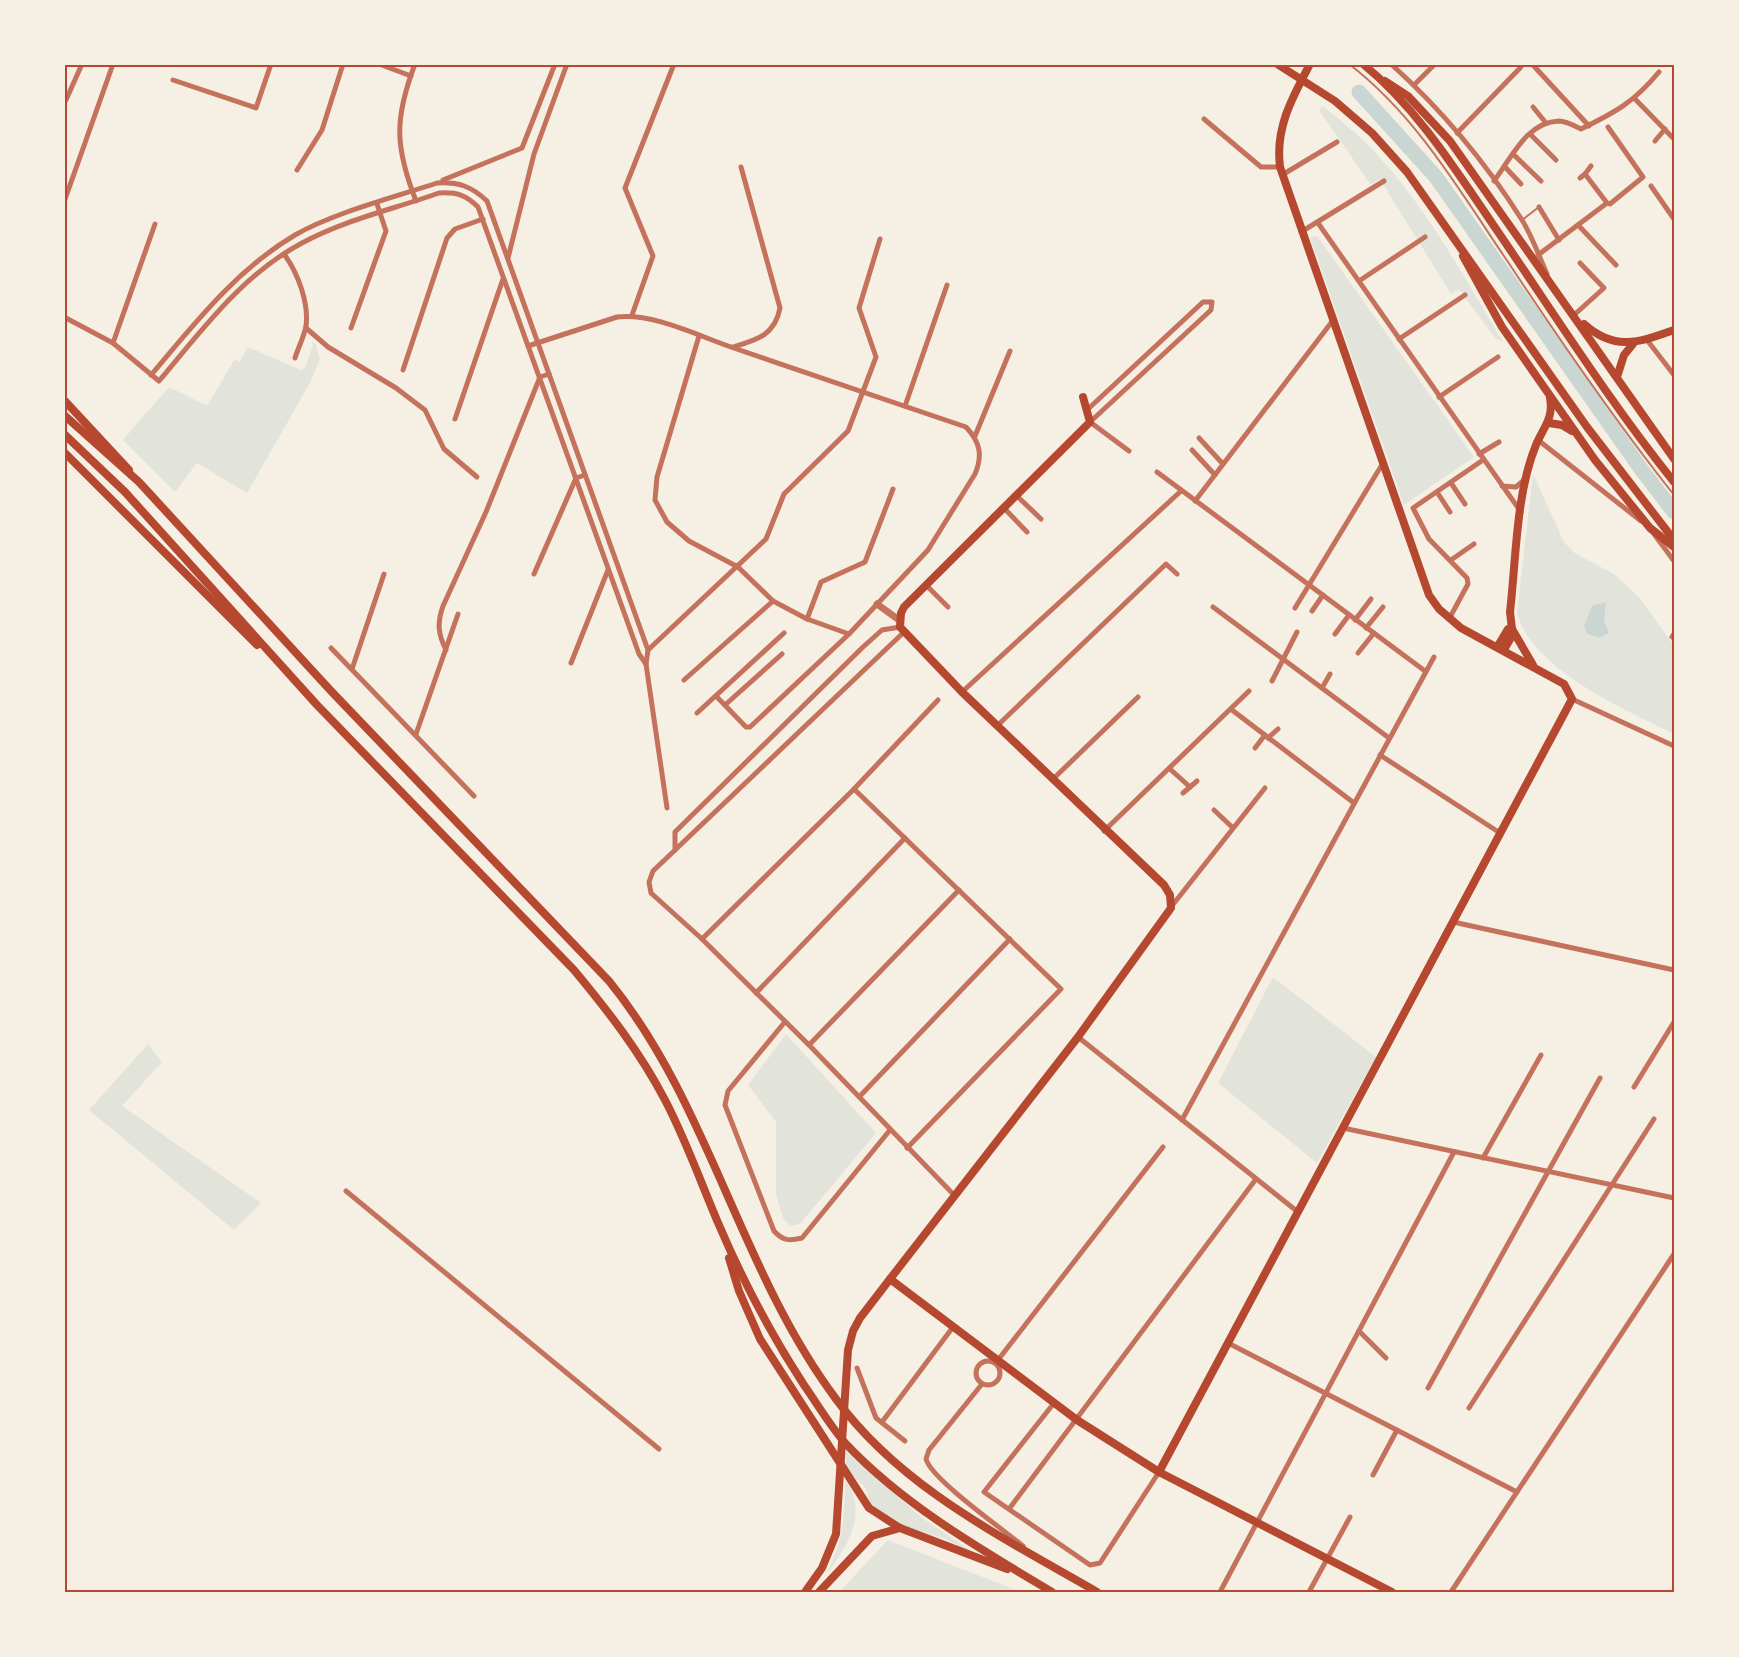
<svg xmlns="http://www.w3.org/2000/svg" width="1739" height="1657" viewBox="0 0 1739 1657" font-family="'IBM Plex Serif',serif">
  <style>
    .green { fill: #e2e4dc }
    .water { fill: #c9d6d2 }
    .lines { fill: none; stroke-linecap: round; stroke-linejoin: round }
    .river { stroke: #c9d6d2; stroke-width: 15 }
    .service { stroke: #c5725c; stroke-width: 2 }
    .minor { stroke: #c5725c; stroke-width: 5 }
    .tertiary { stroke: #c5725c; stroke-width: 7 }
    .secondary { stroke: #b5482f; stroke-width: 8 }
    .primary { stroke: #b5482f; stroke-width: 8 }
    .trunk { stroke: #b5482f; stroke-width: 8 }
    .neatline { fill: none; stroke: #b5482f; stroke-width: 2 }
  </style>
  <rect width="100%" height="100%" fill="#f6efe4"/>
  <!-- green -->
  <g class="green">
    <path d="M1323,106C1338,119 1354,131 1368,145C1424,202 1462,274 1503,342L1495,338L1459,289L1451,294L1380,179L1371,185L1319,110Z"/>
    <path d="M1317,236L1474,457L1404,505L1310,237Z"/>
    <path d="M312,341L315,343L320,359L310,383L247,493L197,463L175,492L123,440L169,387L207,406L235,359L240,362L248,347L301,370L305,368L313,345Z"/>
    <path d="M1533,474L1564,542L1576,554L1614,574L1638,596L1674,645V734C1626,710 1530,669 1517,612Z"/>
    <path d="M1273,977L1376,1057L1317,1163L1218,1083Z"/>
    <path d="M786,1034L876,1133L800,1224L790,1226L783,1218L776,1194V1122L748,1085Z"/>
    <path d="M148,1044L162,1062L122,1106L261,1203L234,1230L89,1110Z"/>
    <path d="M846,1451L922,1518L980,1557L945,1539L903,1526L877,1512L870,1503L865,1487L846,1469Z"/>
    <path d="M845,1480C870,1512 846,1550 824,1577C843,1545 845,1516 845,1480Z"/>
    <path d="M888,1540L1016,1590L1020,1592H839Z"/>
  </g>
  <!-- water -->
  <path class="water" d="M1606,602L1604,621L1609,633L1599,638L1586,633L1584,626L1592,606Z"/>
  <g class="lines">
    <!-- river -->
    <path class="river" d="M1359,92L1436,177L1641,469L1674,512"/>
    <!-- service -->
    <g class="service">
      <path d="M1349,64C1417,116 1461,193 1508,262C1561,342 1615,421 1674,495"/>
      <path d="M1522,220L1539,207"/>
    </g>
    <!-- minor -->
    <g class="minor">
      <path d="M379,64L411,76"/>
      <path d="M415,64C394,119 395,147 416,201"/>
      <path d="M1391,64C1441,109 1486,163 1522,220C1532,236 1539,256 1547,274"/>
      <path d="M1532,64L1589,126"/>
      <path d="M173,80L256,108L271,64"/>
      <path d="M1414,85L1435,64"/>
      <path d="M1635,99L1674,139"/>
      <path d="M66,100L82,64"/>
      <path d="M1533,107L1546,123"/>
      <path d="M1204,119L1261,167H1280"/>
      <path d="M1457,133L1521,67"/>
      <path d="M1530,134L1556,160"/>
      <path d="M1655,141L1665,129"/>
      <path d="M1513,154L1541,181"/>
      <path d="M1505,167L1521,184"/>
      <path d="M297,170L322,130L343,64"/>
      <path d="M1585,174L1591,166"/>
      <path d="M1282,175L1337,142"/>
      <path d="M1580,178L1585,174L1607,203"/>
      <path d="M443,180L522,148L555,64"/>
      <path d="M1494,181C1511,159 1526,122 1559,121C1566,121 1575,126 1581,129C1616,112 1634,102 1659,72"/>
      <path d="M1651,186L1674,219"/>
      <path d="M64,202L113,64"/>
      <path d="M1539,207L1559,240"/>
      <path d="M1318,223L1521,512"/>
      <path d="M1578,225L1616,265"/>
      <path d="M1301,232L1384,181"/>
      <path d="M284,254C298,273 309,303 306,326C304,337 298,348 295,358"/>
      <path d="M1538,255L1607,203L1610,204L1643,177L1608,127"/>
      <path d="M508,258L534,154L567,64"/>
      <path d="M1359,281L1425,237"/>
      <path d="M632,315L653,256L625,188L674,64"/>
      <path d="M1574,315L1604,288L1580,263"/>
      <path d="M64,317L113,343L159,381C202,330 242,275 302,243C344,220 394,209 439,193C457,192 466,195 478,207L639,654L646,664"/>
      <path d="M306,328L328,347L396,388L425,410L444,449L477,477"/>
      <path d="M351,328L386,231L377,204"/>
      <path d="M1399,339L1465,295"/>
      <path d="M1647,340L1674,375"/>
      <path d="M113,343L155,224"/>
      <path d="M528,346L617,317C654,313 696,335 731,347C809,374 887,400 966,427C980,442 983,455 975,474L928,550L849,634L807,619L773,601L738,567L689,541L667,522L655,500L657,477L699,336"/>
      <path d="M733,347C757,340 775,335 780,308L741,167"/>
      <path d="M403,370L447,238L455,229L483,219"/>
      <path d="M151,375C195,323 236,270 295,235C333,213 395,197 437,183C459,182 471,186 487,201L648,650L646,664L667,808"/>
      <path d="M1439,397L1498,357"/>
      <path d="M905,406L947,285"/>
      <path d="M1087,410L1203,302H1212L1211,310L1090,422L1129,451"/>
      <path d="M455,419L503,279"/>
      <path d="M975,436L1010,351"/>
      <path d="M1199,438L1223,464"/>
      <path d="M1538,440L1641,521"/>
      <path d="M1192,450L1215,475"/>
      <path d="M1479,454L1499,442"/>
      <path d="M1157,472L1425,671"/>
      <path d="M1451,483L1465,504"/>
      <path d="M1502,486L1516,487L1524,480"/>
      <path d="M1437,492L1450,512"/>
      <path d="M1016,495L1041,519"/>
      <path d="M1195,501L1334,319"/>
      <path d="M1004,508L1027,532"/>
      <path d="M1654,534L1674,561"/>
      <path d="M1451,560L1474,544"/>
      <path d="M534,574L576,478L585,475"/>
      <path d="M926,585L948,607"/>
      <path d="M1213,607L1389,738"/>
      <path d="M1295,608L1383,463"/>
      <path d="M1312,611L1323,595"/>
      <path d="M807,619L821,582L865,562L893,489"/>
      <path d="M1449,619L1468,584L1467,578L1429,539L1413,508L1483,460"/>
      <path d="M1355,620L1371,599"/>
      <path d="M1366,628L1383,607"/>
      <path d="M903,633L653,871L649,882L651,893L702,939L809,1045L955,1196"/>
      <path d="M1335,634L1349,615"/>
      <path d="M1672,637L1674,634"/>
      <path d="M331,648L474,796"/>
      <path d="M446,650C438,634 437,623 443,606L486,512L540,377L549,374"/>
      <path d="M648,650L766,539L784,494L848,431L876,357L859,308L880,239"/>
      <path d="M1358,653L1374,633"/>
      <path d="M571,663L608,570"/>
      <path d="M352,669L384,574"/>
      <path d="M684,680L773,601"/>
      <path d="M1272,681L1297,632"/>
      <path d="M1322,688L1330,674"/>
      <path d="M962,692L1181,491"/>
      <path d="M716,696L746,727H750L849,634"/>
      <path d="M1572,699L1674,746"/>
      <path d="M725,705L782,654"/>
      <path d="M1232,710L1354,803"/>
      <path d="M697,713L784,633"/>
      <path d="M997,726L1166,564L1177,574"/>
      <path d="M416,734L458,614"/>
      <path d="M1268,738L1278,729"/>
      <path d="M1255,748L1265,735"/>
      <path d="M1380,755L1500,833"/>
      <path d="M1170,769L1190,787"/>
      <path d="M1052,780L1138,697"/>
      <path d="M854,789L1061,989L907,1148"/>
      <path d="M1183,793L1197,781"/>
      <path d="M1214,810L1232,827"/>
      <path d="M1104,831L1249,691"/>
      <path d="M675,850V832L863,647L882,630L900,627"/>
      <path d="M1171,907L1265,788"/>
      <path d="M1453,922L1674,970"/>
      <path d="M702,939L854,789L938,700"/>
      <path d="M756,993L905,838"/>
      <path d="M784,1023L728,1091L725,1105L774,1231C783,1241 789,1241 802,1238L890,1130"/>
      <path d="M1078,1037L1298,1212"/>
      <path d="M809,1045L959,890"/>
      <path d="M1634,1087L1674,1022"/>
      <path d="M860,1096L1010,939"/>
      <path d="M1182,1120L1434,657"/>
      <path d="M1343,1128L1674,1198"/>
      <path d="M1483,1158L1541,1055"/>
      <path d="M346,1191L659,1449"/>
      <path d="M1359,1331L1386,1358"/>
      <path d="M1228,1343L1517,1492"/>
      <path d="M998,1360L1163,1147"/>
      <circle cx="988" cy="1373" r="12"/>
      <path d="M857,1368L876,1418L905,1441"/>
      <path d="M982,1384L929,1450L926,1459C931,1479 1004,1530 1023,1546"/>
      <path d="M1428,1388L1600,1078"/>
      <path d="M1054,1403L984,1492L1090,1565L1100,1563L1159,1472"/>
      <path d="M1469,1408L1654,1119"/>
      <path d="M882,1422L953,1327"/>
      <path d="M1373,1475L1397,1430"/>
      <path d="M1009,1509L1256,1179"/>
      <path d="M1220,1592L1454,1152"/>
      <path d="M1309,1592L1350,1517"/>
      <path d="M1451,1592L1674,1254"/>
    </g>
    <!-- tertiary -->
    <path class="tertiary" d="M877,604L899,620"/>
    <!-- secondary -->
    <g class="secondary">
      <path d="M1385,81L1408,96L1450,141L1674,459"/>
      <path d="M1463,256L1502,327L1595,460L1650,528L1674,547"/>
      <path d="M1584,324C1615,352 1640,342 1674,330"/>
      <path d="M1617,377L1624,355L1633,344"/>
      <path d="M1083,397L1090,422L904,607L901,613L900,627L962,692L1164,885L1170,895L1171,908L1078,1037L890,1279L1077,1420L1159,1472L1392,1592"/>
      <path d="M1549,423L1562,425L1572,431"/>
      <path d="M1508,629H1512L1513,634L1505,648H1500L1499,644Z"/>
      <path d="M1533,665L1512,629L1510,612C1516,560 1516,493 1536,445C1543,428 1554,418 1550,398"/>
      <path d="M1159,1472L1572,699L1564,684L1461,628L1439,609L1429,595L1280,167C1275,128 1292,98 1310,64"/>
    </g>
    <!-- primary -->
    <g class="primary">
      <path d="M805,1592L822,1568L836,1534L848,1350L853,1331L860,1318L890,1279"/>
      <path d="M819,1592L872,1536L900,1528"/>
    </g>
    <!-- trunk -->
    <g class="trunk">
      <path d="M1277,64L1335,101L1372,133L1407,172L1587,427L1674,540"/>
      <path d="M1363,64C1417,108 1455,169 1494,226C1553,312 1609,401 1674,482"/>
      <path d="M64,400L129,470"/>
      <path d="M64,415L139,482L331,691L609,981C710,1105 740,1271 836,1399C901,1488 1004,1538 1097,1592"/>
      <path d="M64,434L125,492L317,705L574,970C608,1011 640,1052 665,1100C686,1140 701,1183 719,1225C743,1281 770,1333 804,1385C818,1405 830,1426 846,1444C905,1506 979,1548 1052,1592"/>
      <path d="M64,452L257,645"/>
      <path d="M729,1258L739,1291L760,1339L869,1508L900,1528L1007,1569"/>
    </g>
  </g>
  <!-- border -->
  <rect width="1739" height="1657" fill="none" stroke="#f6efe4" stroke-width="132"/>
  <rect x="66" y="66" width="1607" height="1525" class="neatline"/>
</svg>
